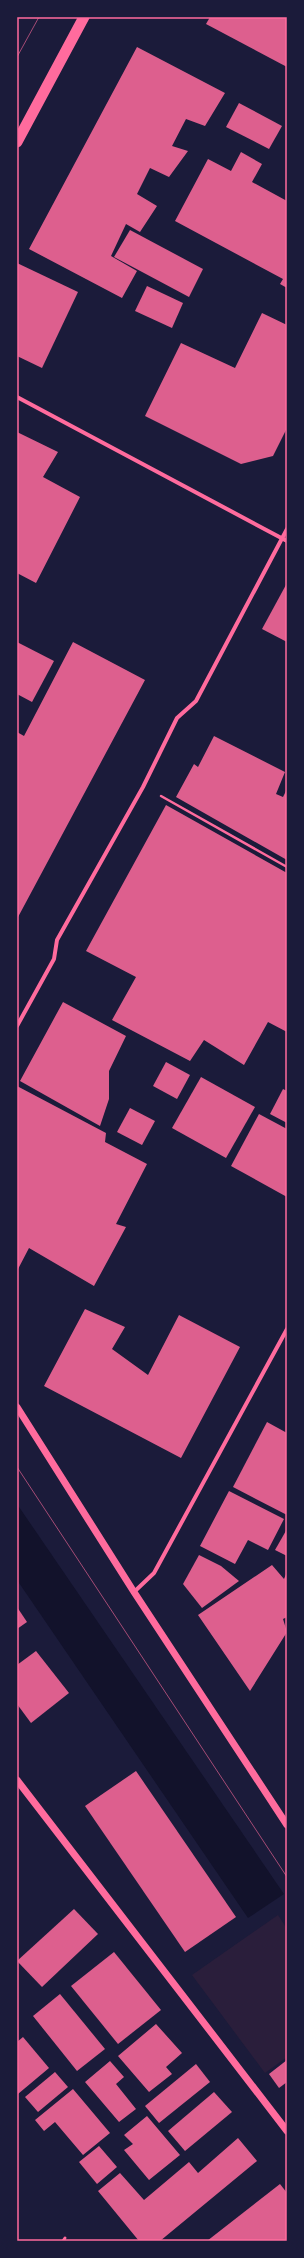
<svg xmlns="http://www.w3.org/2000/svg" width="304" height="2258" viewBox="0 0 304 2258" font-family="'PT Serif',serif">
  <style>
    .green { fill: #2a1e3b }
    .water { fill: #12122b }
    .building { fill: #dd5f8e }
    .lines { fill: none; stroke-linecap: round; stroke-linejoin: round }
    .path { stroke: #ff6b9d; stroke-width: 2.5 }
    .service { stroke: #ff6b9d; stroke-width: 3 }
    .minor { stroke: #ff6b9d; stroke-width: 4 }
    .tertiary { stroke: #ff6b9d; stroke-width: 7 }
    .trunk { stroke: #ff6b9d; stroke-width: 11 }
    .tram { stroke: #a44b75; stroke-width: 1 }
    .neatline { fill: none; stroke: #ff6b9d; stroke-width: 1.5 }
  </style>
  <rect width="100%" height="100%" fill="#1b1b3a"/>
  <!-- green -->
  <path class="green" d="M278,1915L287,1929V2057L265,2073L192,1975Z"/>
  <!-- water -->
  <path class="water" d="M17,1504L284,1894L248,1918L17,1580Z"/>
  <!-- building -->
  <g class="building">
    <path d="M210,17H287V67L206,24Z"/>
    <path d="M137,47L225,93L205,126L186,119L172,146L188,151L169,177L150,168L137,194L157,206L140,232L126,224L111,256L137,271L122,298L29,249Z"/>
    <path d="M239,103L282,126L269,149L226,127Z"/>
    <path d="M241,152L262,164L252,182L287,201V288L280,284L283,279L175,221L208,159L231,171Z"/>
    <path d="M130,230L203,269L189,297L114,257Z"/>
    <path d="M17,263L78,292L42,368L17,356Z"/>
    <path d="M147,286L183,303L172,328L135,311Z"/>
    <path d="M262,313L287,325V428L273,456L241,464L145,416L181,343L235,368Z"/>
    <path d="M17,432L58,452L43,477L80,497L36,583L17,573Z"/>
    <path d="M287,583V642L262,629Z"/>
    <path d="M17,642L54,661L32,702L17,694Z"/>
    <path d="M73,642L145,680L17,919V732L24,736Z"/>
    <path d="M214,736L285,772L276,794L283,797L287,789V860L176,797L194,764L198,767Z"/>
    <path d="M166,805L287,873V1032L268,1022L244,1065L204,1040L190,1061L112,1020L136,977L86,951Z"/>
    <path d="M63,1002L126,1036L109,1071V1099L100,1126L20,1081Z"/>
    <path d="M166,1062L190,1075L177,1099L153,1086Z"/>
    <path d="M201,1077L255,1107L226,1158L172,1128Z"/>
    <path d="M17,1086L106,1133L105,1142L147,1164L116,1224L126,1227L94,1286L29,1248L17,1271Z"/>
    <path d="M283,1089L287,1091V1123L270,1114Z"/>
    <path d="M130,1108L155,1121L142,1145L117,1132Z"/>
    <path d="M259,1114L287,1129V1197L231,1166Z"/>
    <path d="M85,1309L125,1327L112,1349L148,1375L179,1315L240,1347L181,1458L44,1386Z"/>
    <path d="M267,1422L287,1433V1515L233,1487Z"/>
    <path d="M229,1491L284,1519L268,1550L248,1540L235,1564L200,1546Z"/>
    <path d="M287,1529V1556L275,1550Z"/>
    <path d="M199,1555L221,1566L239,1581L202,1608L183,1584Z"/>
    <path d="M272,1565L284,1579L287,1572V1617L283,1619L287,1632L250,1691L198,1615Z"/>
    <path d="M17,1607L27,1622L17,1629Z"/>
    <path d="M36,1651L69,1693L31,1723L17,1704V1665Z"/>
    <path d="M136,1771L236,1917L185,1952L85,1806Z"/>
    <path d="M74,1909L98,1934L42,1987L17,1961Z"/>
    <path d="M114,1952L161,2010L118,2044L71,1986Z"/>
    <path d="M60,1994L105,2049L77,2071L33,2016Z"/>
    <path d="M156,2024L182,2053L166,2067L172,2074L149,2092L118,2056Z"/>
    <path d="M23,2037L49,2068L18,2094L17,2042Z"/>
    <path d="M287,2060V2082L279,2088L269,2074Z"/>
    <path d="M110,2061L124,2077L116,2084L136,2109L119,2122L85,2082Z"/>
    <path d="M196,2064L210,2082L159,2123L145,2106Z"/>
    <path d="M55,2072L68,2087L38,2112L25,2097Z"/>
    <path d="M73,2089L110,2133L83,2155L55,2122L44,2131L35,2120Z"/>
    <path d="M214,2092L232,2112L185,2151L168,2131Z"/>
    <path d="M147,2116L180,2155L149,2180L124,2150L133,2144L124,2135Z"/>
    <path d="M238,2138L257,2161L160,2241H139L98,2191L120,2173L144,2200L189,2162L198,2173Z"/>
    <path d="M99,2146L117,2167L97,2184L79,2162Z"/>
    <path d="M280,2184L287,2193V2241H207Z"/>
  </g>
  <g class="lines">
    <!-- path -->
    <path class="path" d="M161,796L287,867"/>
    <!-- service -->
    <path class="service" d="M63,2241L65,2238"/>
    <!-- minor -->
    <g class="minor">
      <path d="M17,397L287,541"/>
      <path d="M17,1026L54,959L57,940L143,787L177,718L196,701L287,529"/>
      <path d="M134,1592L154,1573L287,1329"/>
    </g>
    <!-- tertiary -->
    <g class="tertiary">
      <path d="M17,1407L134,1592L287,1825"/>
      <path d="M17,1780L287,2131"/>
    </g>
    <!-- trunk -->
    <path class="trunk" d="M17,142L84,17"/>
    <!-- tram -->
    <g class="tram">
      <path d="M17,57L39,17"/>
      <path d="M17,1467L287,1877"/>
    </g>
  </g>
  <!-- border -->
  <rect width="304" height="2258" fill="none" stroke="#1b1b3a" stroke-width="36"/>
  <rect x="18" y="18" width="268" height="2222" class="neatline"/>
</svg>
